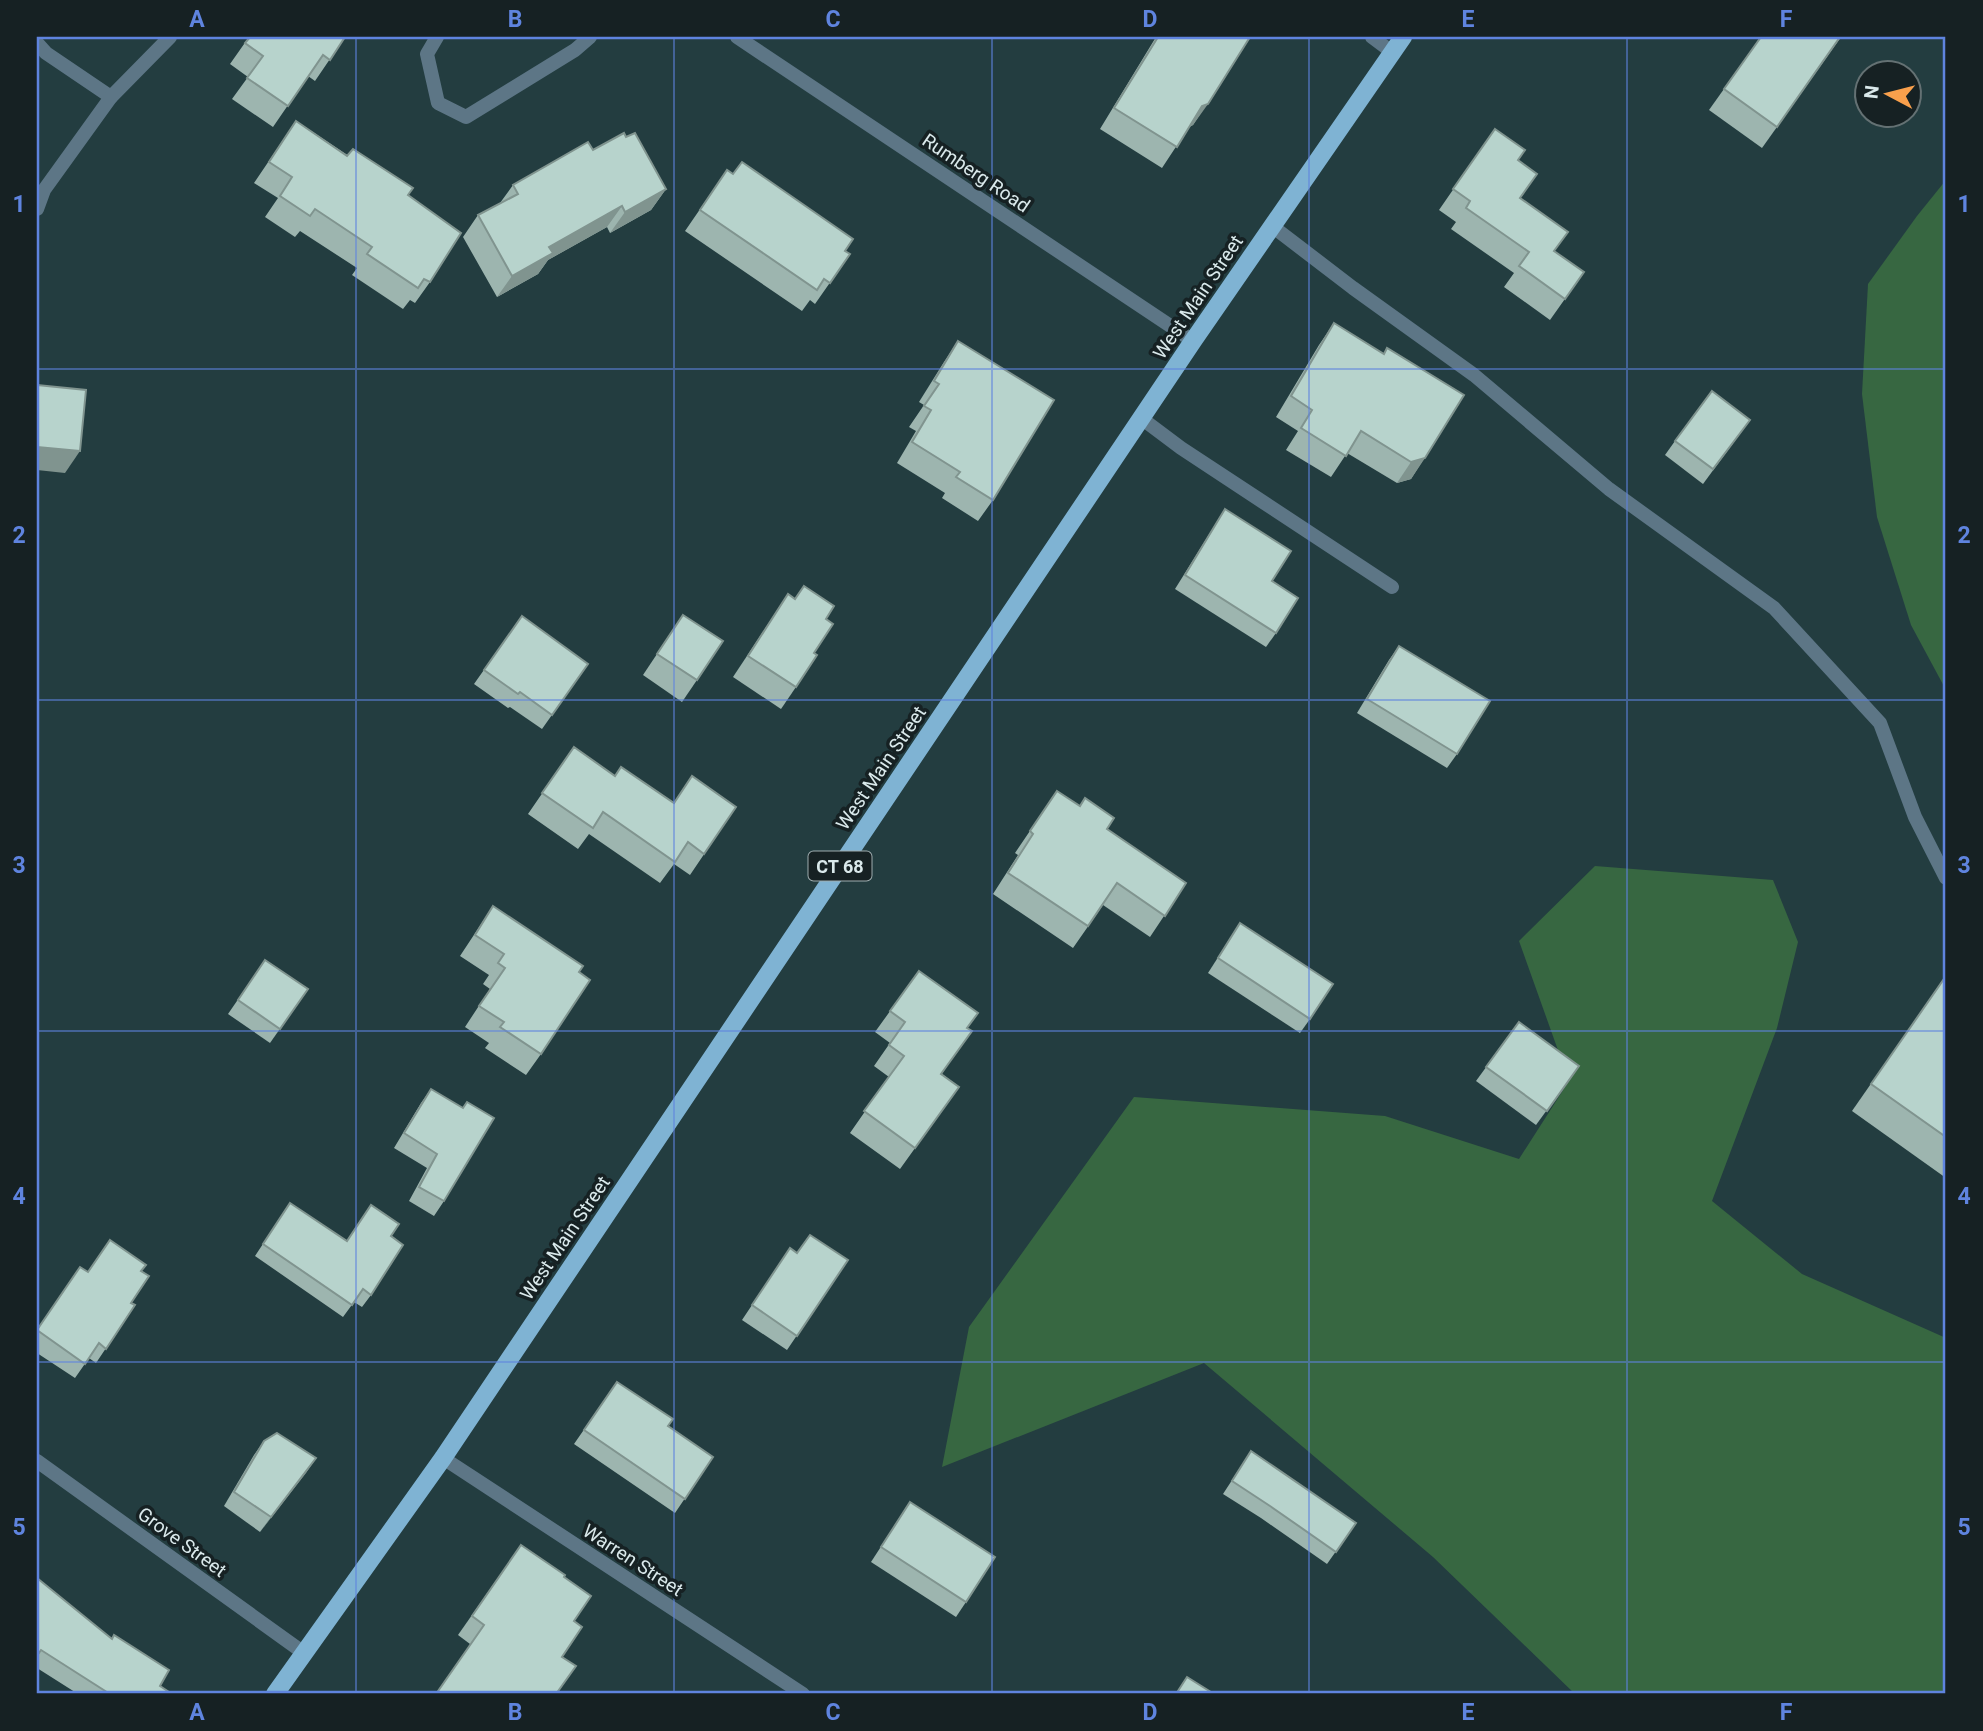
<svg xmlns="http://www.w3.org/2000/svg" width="1983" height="1731" viewBox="0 0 1983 1731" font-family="Roboto,sans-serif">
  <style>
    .green { fill: #376741 }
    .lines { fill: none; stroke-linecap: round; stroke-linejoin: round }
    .lane { stroke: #5d7686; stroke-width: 14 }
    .street { stroke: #5d7686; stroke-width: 14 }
    .primary { stroke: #7fb3d3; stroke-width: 18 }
    .wall { fill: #9db5af }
    .shaded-wall { fill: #80948f }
    .building { fill: #b7d3cc; stroke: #80948f; stroke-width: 2 }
    .grid { fill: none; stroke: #5f84df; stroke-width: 2; stroke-opacity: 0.55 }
    .labels { text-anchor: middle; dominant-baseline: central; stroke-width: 7; stroke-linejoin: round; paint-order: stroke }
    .shield { fill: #162123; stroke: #9fadaf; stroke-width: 2 }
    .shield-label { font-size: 18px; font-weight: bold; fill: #dae9eb }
    .street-label { font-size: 19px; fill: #dae9eb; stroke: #162123 }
    .neatline { fill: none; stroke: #5f84df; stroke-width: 2.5 }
    .grid-label { font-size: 23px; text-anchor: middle; font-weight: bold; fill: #5f84df }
  </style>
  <rect width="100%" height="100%" fill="#233d40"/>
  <!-- green -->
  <g class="green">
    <path d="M1946,180V690L1911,625L1877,517L1862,394L1868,284L1917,216Z"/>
    <path d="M1595,866L1773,880L1798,942L1777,1028L1712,1201L1802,1274L1946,1338V1694H1575L1433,1557L1204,1363L942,1467L969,1327L1134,1097L1385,1116L1519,1159L1569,1081L1519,941Z"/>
  </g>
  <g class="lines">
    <!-- lane -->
    <g class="lane">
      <path d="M437,37L427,54L438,103L466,117L575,50L590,37"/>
      <path d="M1372,37L1392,52"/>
      <path d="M1272,226L1353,288L1474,375L1609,489L1774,608L1880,723L1915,817L1946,878"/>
      <path d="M1141,418L1181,448L1392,587"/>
    </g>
    <!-- street -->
    <g class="street">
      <path d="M737,37L1193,341"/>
      <path d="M37,43L46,53L111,97"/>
      <path d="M37,209L44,190L111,97L170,37"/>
      <path d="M443,1458L803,1694"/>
      <path d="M37,1461L304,1653"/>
    </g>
    <!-- primary -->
    <path class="primary" d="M275,1694L443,1458L1193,341L1403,37"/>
  </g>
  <!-- wall -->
  <g class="wall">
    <path d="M249,37H345L315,81L308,76L273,127L232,99L248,77L230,64Z"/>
    <path d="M1156,37H1250L1193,125L1189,127L1162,168L1100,129Z"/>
    <path d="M1761,37H1841L1762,148L1709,110Z"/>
    <path d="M296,121L408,195L430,282L415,303L410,300L403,309L352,275L357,268L300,231L295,237L265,217L278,198L254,183Z"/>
    <path d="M1495,129L1518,160L1520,198L1554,251L1584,272L1550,320L1504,287L1514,273L1451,229L1456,222L1439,210Z"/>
    <path d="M626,137L666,189L651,210L610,233L607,227L548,260L538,274L497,297L463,237L478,215L500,203L513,185L593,150Z"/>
    <path d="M727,170L850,254L815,304L810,300L802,311L685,231Z"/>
    <path d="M1334,323L1383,354L1464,395L1411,479L1397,483L1347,453L1331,477L1286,450L1298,431L1276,417L1319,345Z"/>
    <path d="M958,341L993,500L978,521L942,498L945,493L897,463L916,431L909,427L924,405L919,402L944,362Z"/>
    <path d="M1750,420L1703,484L1665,455L1675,441Z"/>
    <path d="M1225,509L1272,581L1276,633L1266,647L1175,589Z"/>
    <path d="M788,594L826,619L814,653L796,687L781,709L733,677Z"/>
    <path d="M683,615L697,680L682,702L643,675Z"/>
    <path d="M522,616L588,664L542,729L510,707L508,708L474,684Z"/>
    <path d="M1399,646L1457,754L1447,768L1357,713L1389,660Z"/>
    <path d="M574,747L615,776L674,803L736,807L690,875L674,864L660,883L589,834L578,849L528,814Z"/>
    <path d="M1057,791L1107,829L1186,883L1150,937L1103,905L1073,948L993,894L1018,855L1015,853Z"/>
    <path d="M493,906L579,972L541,1054L526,1075L485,1048L489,1043L465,1027L490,989L483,984L489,975L460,956Z"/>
    <path d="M1240,923L1310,1019L1300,1033L1208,973Z"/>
    <path d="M265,960L308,989L270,1043L228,1014Z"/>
    <path d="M919,971L967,1028L942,1074L959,1087L900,1169L850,1133L889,1077L874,1066L890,1043L875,1032Z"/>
    <path d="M1946,976V1178L1852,1111Z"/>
    <path d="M1519,1022L1579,1066L1536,1125L1476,1081Z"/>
    <path d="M431,1089L462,1108L467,1102L444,1201L434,1216L409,1201L427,1168L394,1148L421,1103Z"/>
    <path d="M290,1203L346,1241L391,1236L371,1295L362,1307L354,1302L343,1317L255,1256Z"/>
    <path d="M790,1248L797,1253L848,1260L787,1350L742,1320Z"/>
    <path d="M141,1271L131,1303L135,1305L96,1363L89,1358L75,1378L37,1353V1330L88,1272Z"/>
    <path d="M617,1382L668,1426L713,1457L675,1513L574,1444Z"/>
    <path d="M264,1441L316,1458L260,1532L224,1506L254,1455Z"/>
    <path d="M1251,1451L1356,1523L1327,1564L1261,1518L1223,1494Z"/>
    <path d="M910,1502L966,1602L956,1617L871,1562Z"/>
    <path d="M521,1545L564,1577L574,1621L562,1657L470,1644L458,1635Z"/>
    <path d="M37,1578L160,1686L172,1694H78L37,1668Z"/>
  </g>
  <!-- shaded-wall -->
  <g class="shaded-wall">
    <path d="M1208,104L1193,125L1187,128L1202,106Z"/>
    <path d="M666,189L651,210L610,233L625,212Z"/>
    <path d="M622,206L607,227L548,260L538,274L497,297L512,276L549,247Z"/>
    <path d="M37,447L80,451L65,473L37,470Z"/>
    <path d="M1425,458L1411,479L1397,483L1411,462Z"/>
    <path d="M316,1458L306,1473L260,1532L271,1517Z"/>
  </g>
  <!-- building -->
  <g class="building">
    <path d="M250,37H345L330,60L323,55L288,106L247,78L263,56L245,43Z"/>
    <path d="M1158,37H1250L1208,104L1202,106L1177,147L1114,108Z"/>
    <path d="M1761,37H1840L1777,127L1724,89Z"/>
    <path d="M296,121L347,156L353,149L413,188L408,195L461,233L430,282L424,279L418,288L367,254L372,247L315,209L310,216L280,196L292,177L269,162Z"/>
    <path d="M1495,129L1525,150L1518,160L1537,174L1520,198L1568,232L1554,251L1584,272L1565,299L1519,266L1529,252L1466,208L1470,201L1453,189Z"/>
    <path d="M624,133L626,137L635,133L666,189L625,212L622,206L549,247L553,253L512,276L478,215L518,194L513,185L588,142L593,150Z"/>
    <path d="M742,162L853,239L845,251L850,254L830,283L824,279L817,290L700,210L727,170L733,174Z"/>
    <path d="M1334,323L1384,354L1387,348L1464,395L1425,458L1411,462L1361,431L1346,456L1301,428L1312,410L1291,396Z"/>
    <path d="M958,341L1054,400L993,500L956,477L960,472L912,442L931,410L924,406L939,384L934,381Z"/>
    <path d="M37,385L86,390L80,451L37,447Z"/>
    <path d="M1712,391L1750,420L1713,469L1675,441Z"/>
    <path d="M1225,509L1291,551L1272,581L1298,598L1276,633L1185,575Z"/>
    <path d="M804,586L834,606L826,619L833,624L814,653L817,655L796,687L748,656L788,594L795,599Z"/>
    <path d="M683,615L723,641L697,680L657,654Z"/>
    <path d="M522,616L588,664L552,715L520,692L518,694L484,670Z"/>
    <path d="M1399,646L1490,701L1457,754L1367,699Z"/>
    <path d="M574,747L615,776L621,767L674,803L692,776L736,807L704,854L688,842L675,862L603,812L593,828L542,793Z"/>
    <path d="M1057,791L1080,806L1085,798L1114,818L1107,829L1186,883L1165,916L1117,883L1088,926L1008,873L1033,834L1030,831Z"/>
    <path d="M493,906L583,966L579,972L590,980L541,1054L500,1027L504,1022L479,1006L505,968L498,963L504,954L475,935Z"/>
    <path d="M1240,923L1333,984L1310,1019L1218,958Z"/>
    <path d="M265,960L308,989L280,1029L238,1000Z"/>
    <path d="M919,971L978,1013L967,1028L972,1031L941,1074L959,1087L915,1148L864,1111L904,1056L889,1045L905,1022L890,1011Z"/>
    <path d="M1946,976V1137L1871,1084Z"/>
    <path d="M1519,1022L1579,1066L1547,1111L1486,1067Z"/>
    <path d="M431,1089L463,1108L467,1102L494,1118L444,1201L419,1187L437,1154L404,1133Z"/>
    <path d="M290,1203L347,1241L371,1205L399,1224L391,1236L403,1245L371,1295L363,1289L352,1305L263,1244Z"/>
    <path d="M810,1235L848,1260L797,1336L752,1305L790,1248L797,1253Z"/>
    <path d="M110,1240L146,1265L141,1271L149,1276L131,1303L135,1305L106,1349L99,1343L85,1364L37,1330L80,1267L88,1272Z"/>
    <path d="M617,1382L673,1419L668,1426L713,1457L685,1499L584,1430Z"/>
    <path d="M277,1433L316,1458L271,1517L234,1492L264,1441Z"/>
    <path d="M1251,1451L1356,1523L1336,1552L1270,1506L1232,1481Z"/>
    <path d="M910,1502L995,1557L966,1602L881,1547Z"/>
    <path d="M521,1545L565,1575L564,1577L591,1596L574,1621L582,1627L562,1657L576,1666L556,1694H436L484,1625L472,1616Z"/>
    <path d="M37,1578L112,1639L114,1635L169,1670L160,1686L172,1694H110L41,1650L39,1653L37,1651Z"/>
    <path d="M1187,1677L1214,1694H1176Z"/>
  </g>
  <!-- grid -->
  <path class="grid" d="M356,37V1694M674,37V1694M992,37V1694M1309,37V1694M1627,37V1694M37,369H1946M37,700H1946M37,1031H1946M37,1362H1946"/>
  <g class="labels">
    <!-- shield labels -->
    <rect class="shield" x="808.5" y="851.5" width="63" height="29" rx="5"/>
    <g class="shield-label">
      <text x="840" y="866">CT 68</text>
    </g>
    <!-- street labels -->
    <g class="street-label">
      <text transform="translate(976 173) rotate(34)">Rumberg Road</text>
      <text transform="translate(1198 297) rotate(-56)">West Main Street</text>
      <text transform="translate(881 768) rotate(-56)">West Main Street</text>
      <text transform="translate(565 1238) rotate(-56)">West Main Street</text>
      <text transform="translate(182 1542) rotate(36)">Grove Street</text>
      <text transform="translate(633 1560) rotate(33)">Warren Street</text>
    </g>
  </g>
  <!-- border -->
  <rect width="1983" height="1731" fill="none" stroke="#162123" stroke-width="77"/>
  <!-- north arrow -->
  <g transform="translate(1888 94) rotate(277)"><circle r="33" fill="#162123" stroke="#647173" stroke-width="2"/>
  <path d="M0-5L12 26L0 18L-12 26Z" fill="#f9a04c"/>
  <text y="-10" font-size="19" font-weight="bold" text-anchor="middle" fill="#dae9eb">N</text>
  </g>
  <rect x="38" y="38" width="1906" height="1654" class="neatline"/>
  <g class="grid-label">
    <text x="197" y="27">A</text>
    <text x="515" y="27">B</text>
    <text x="833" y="27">C</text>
    <text x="1150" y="27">D</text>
    <text x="1468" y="27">E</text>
    <text x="1786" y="27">F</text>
    <text x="19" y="212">1</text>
    <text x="1964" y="212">1</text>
    <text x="19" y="543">2</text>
    <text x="1964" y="543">2</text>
    <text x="19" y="873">3</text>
    <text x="1964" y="873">3</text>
    <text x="19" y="1204">4</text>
    <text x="1964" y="1204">4</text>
    <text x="19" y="1535">5</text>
    <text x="1964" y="1535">5</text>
    <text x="197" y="1720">A</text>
    <text x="515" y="1720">B</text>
    <text x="833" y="1720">C</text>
    <text x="1150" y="1720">D</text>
    <text x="1468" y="1720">E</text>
    <text x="1786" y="1720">F</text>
  </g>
</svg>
